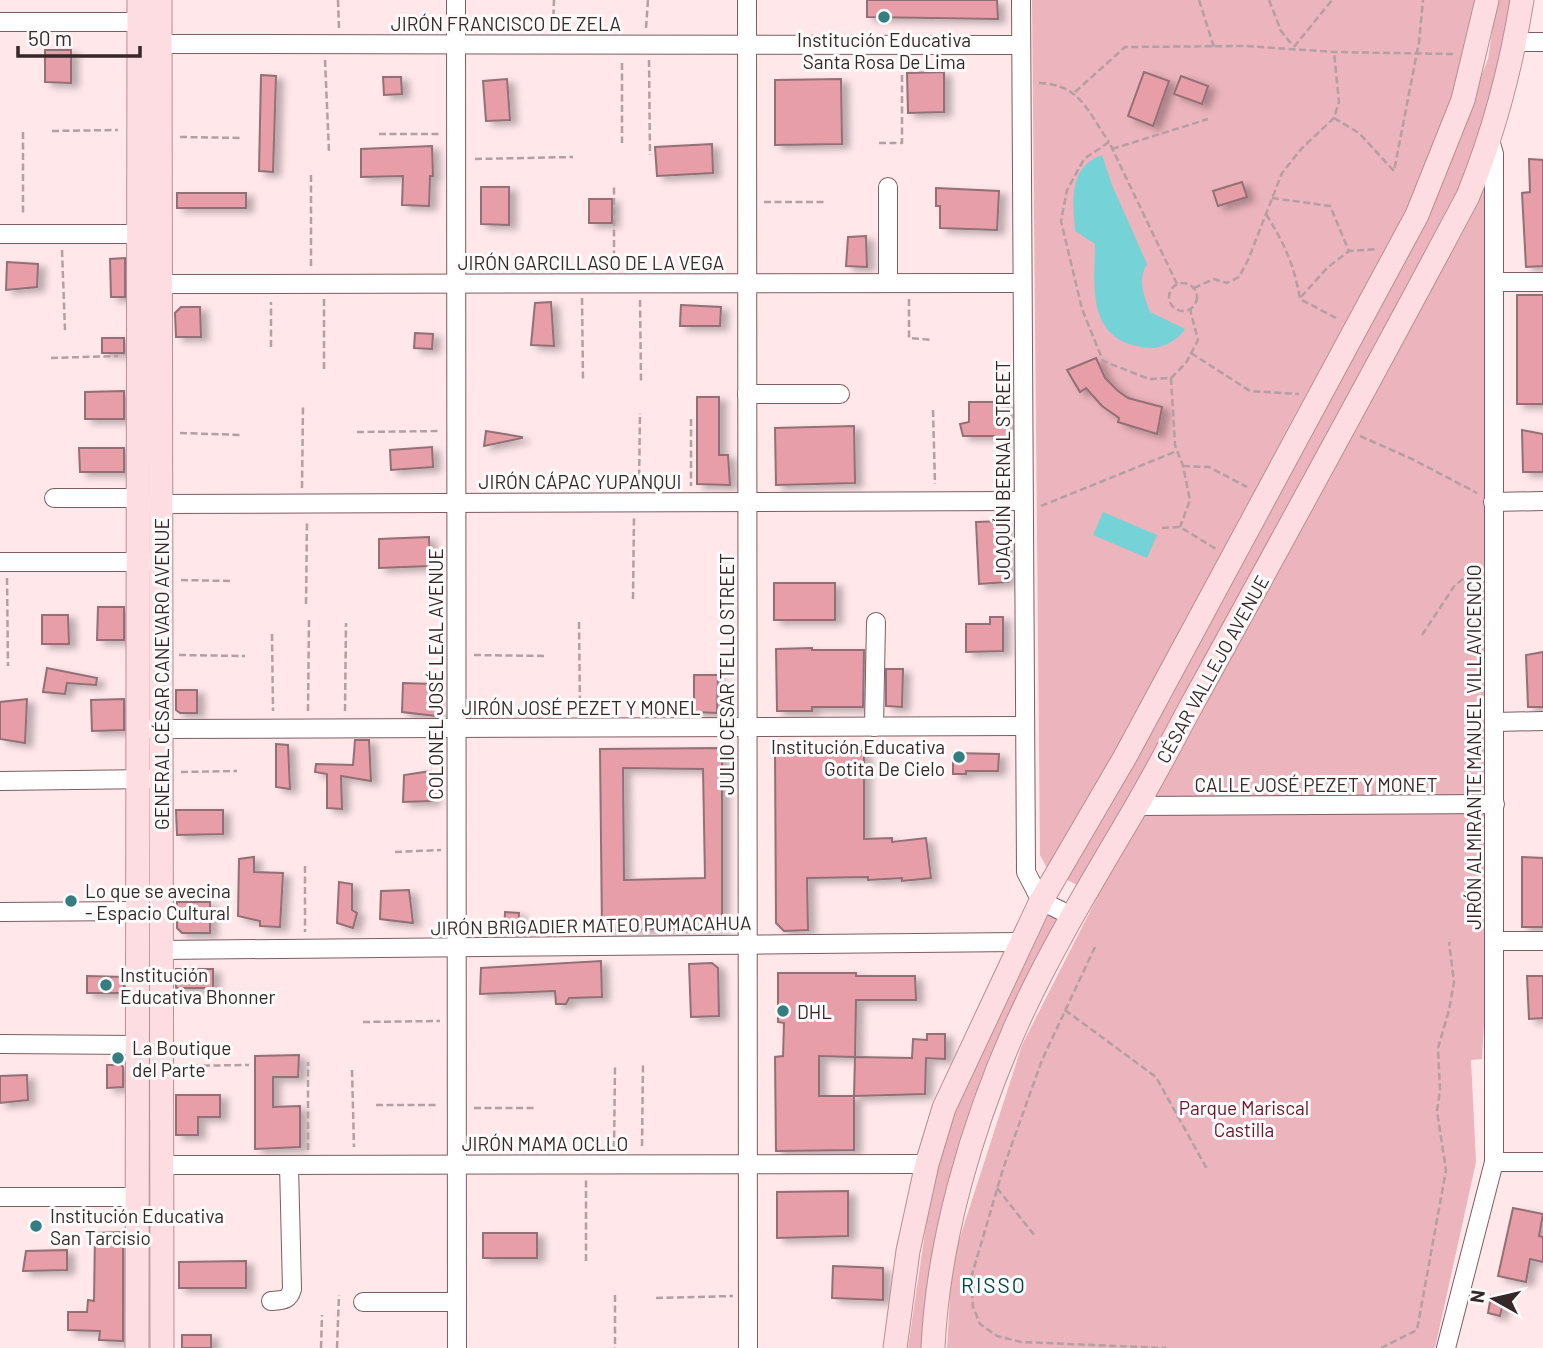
<svg xmlns="http://www.w3.org/2000/svg" width="1543" height="1348" viewBox="0 0 1543 1348" font-family="Barlow,sans-serif">
  <style>
    .green { fill: #ecb4bc }
    .water { fill: #75d2d6 }
    .building { fill: #e89ea9; stroke: #927075; stroke-width: 2; fill-rule: evenodd; filter: url(#shadow) }
    .lines { fill: none; stroke-linecap: round; stroke-linejoin: round }
    .minor-casing { stroke: #7e5d62; stroke-width: 20 }
    .major-casing { stroke: #b78f95; stroke-width: 25 }
    .path { stroke: #b49fa2; stroke-width: 2.5; stroke-dasharray: 7 3.5; stroke-linecap: butt }
    .minor { stroke: #fff; stroke-width: 18 }
    .major { stroke: #fedde2; stroke-width: 23 }
    .poi-dot { fill: #347d80; stroke: #fbfbfb; stroke-width: 2.5 }
    .labels { text-anchor: middle; dominant-baseline: central; stroke-width: 6; stroke-linejoin: round; paint-order: stroke }
    .street-label { font-size: 19px; fill: #362729; stroke: #fbfbfb }
    .poi-label { font-size: 19px; fill: #362729; stroke: #fbfbfb; text-anchor: start }
    .park-label { font-size: 19px; fill: #6b162e; stroke: #fbfbfb }
    .neighbourhood-label { font-size: 21px; letter-spacing: 2px; fill: #024648; stroke: #fbfbfb }
  </style>
  <defs>
    <filter id="shadow"><feDropShadow dx="7" dy="4" stdDeviation="3.5" flood-color="#0004"/></filter>
  </defs>
  <rect width="100%" height="100%" fill="#ffe7ea"/>
  <!-- green -->
  <g class="green">
    <path d="M1032,0H1483L1464,119L1488,59L1497,0H1510L1496,166L1489,939L1482,1059L1471,1060L1476,1162L1435,1348H947L952,1262L1022,1045L1098,896L1048,870L1040,855Z"/>
    <path d="M1047,916H1053L1059,919L992,1068L926,1348H908L934,1172L970,1065Z"/>
  </g>
  <!-- water -->
  <g class="water">
    <path d="M1102,155L1112,185L1147,264C1137,280 1144,296 1150,312L1185,329C1178,340 1162,349 1149,348C1087,343 1094,290 1095,244L1075,231C1073,200 1068,168 1102,155Z"/>
    <path d="M1103,512L1157,535L1147,558L1093,535Z"/>
  </g>
  <!-- building -->
  <g class="building">
    <path d="M867,0H997L998,19L867,17Z"/>
    <path d="M45,50H71V83L45,82Z"/>
    <path d="M944,72V112L908,113L907,73Z"/>
    <path d="M1144,72L1169,81L1153,126L1128,116Z"/>
    <path d="M261,75L276,76L273,172L259,171Z"/>
    <path d="M1181,76L1208,86L1202,104L1174,94Z"/>
    <path d="M383,77H401L402,94L384,95Z"/>
    <path d="M507,79L510,120L486,121L483,81Z"/>
    <path d="M841,79L842,144L775,145V80Z"/>
    <path d="M712,144L713,173L657,176L655,147Z"/>
    <path d="M432,146L433,176H430L429,206L402,205L403,176L361,177V149Z"/>
    <path d="M1529,159L1543,160V266L1526,267L1522,193L1530,192Z"/>
    <path d="M1242,182L1247,197L1218,206L1213,191Z"/>
    <path d="M481,187H509V225L481,224Z"/>
    <path d="M936,188L999,191L997,230L940,228V206H936Z"/>
    <rect x="177" y="193" width="69" height="15"/>
    <rect x="589" y="199" width="23" height="24"/>
    <path d="M866,236L867,267L846,266L848,237Z"/>
    <path d="M125,258V297H111L110,259Z"/>
    <path d="M7,262L38,264L37,287L6,290Z"/>
    <rect x="1517" y="295" width="26" height="109"/>
    <path d="M551,302L554,346L531,345L535,303Z"/>
    <path d="M681,305L721,307L720,326H680Z"/>
    <path d="M181,307H200L201,337H176L175,313Z"/>
    <path d="M415,333L433,334L432,349L414,348Z"/>
    <rect x="102" y="338" width="22" height="15"/>
    <path d="M1096,358L1105,378L1118,391L1128,398L1162,407L1157,434L1118,422L1119,418L1102,406L1086,388L1080,392L1067,370Z"/>
    <path d="M124,391V419H85V392Z"/>
    <path d="M697,397H719V455H728L730,485L697,484Z"/>
    <path d="M969,402H1008V436H963L960,424L969,422Z"/>
    <path d="M854,426L855,483L776,485L775,428Z"/>
    <path d="M1522,430L1543,434V472H1523Z"/>
    <path d="M486,431L522,437V438L484,446Z"/>
    <path d="M432,447L433,467L391,470L390,450Z"/>
    <path d="M79,448H124V472H80Z"/>
    <path d="M1004,521L1008,582L979,584L976,522Z"/>
    <path d="M429,537L430,566L379,568V539Z"/>
    <rect x="774" y="583" width="61" height="37"/>
    <path d="M98,607H124V640H97Z"/>
    <path d="M42,615H68L69,644H42Z"/>
    <path d="M990,617H1003V651L966,652V624H990Z"/>
    <path d="M812,648V650H864L863,707H812V711H777L776,649Z"/>
    <path d="M1543,652V707H1528L1526,655Z"/>
    <path d="M47,668L97,678L96,685L67,683L65,694L43,692Z"/>
    <path d="M886,669H903L902,707L886,706Z"/>
    <path d="M694,675H718L717,713L694,712Z"/>
    <path d="M403,683L434,684L437,716L402,712Z"/>
    <path d="M176,690H197V713H180L176,710Z"/>
    <path d="M27,699L25,743L0,739V702Z"/>
    <path d="M124,699V730L92,731L91,700Z"/>
    <path d="M355,740H369L371,781L341,776L342,809L327,808V774L315,772L316,764L353,765Z"/>
    <path d="M276,744L288,745L290,789L276,787Z"/>
    <path d="M722,748V928L602,930L600,749ZM623,768L703,769L705,878L624,880Z"/>
    <path d="M775,751H864V839L892,838V842L926,838L931,878L902,881V878L868,880V877L807,878L808,930L784,931L776,923Z"/>
    <path d="M953,753L999,754L998,771H966V774H953Z"/>
    <path d="M431,771L433,801L403,802L404,775Z"/>
    <path d="M176,810H223V834L177,835Z"/>
    <path d="M254,857V872L283,873L280,927L260,926V921L238,916L239,859Z"/>
    <path d="M1522,857L1543,858V927H1522Z"/>
    <path d="M339,882L352,884V910L357,913L353,928L337,923Z"/>
    <path d="M409,890L413,923L380,919L381,891Z"/>
    <path d="M177,902H210V933H182L177,928Z"/>
    <path d="M505,912L519,913L518,932L504,931Z"/>
    <path d="M601,961L602,997L569,998L566,1004H556L555,991L480,994L481,968Z"/>
    <path d="M712,963L718,968L719,1016L691,1017L689,964Z"/>
    <rect x="176" y="969" width="37" height="19"/>
    <path d="M778,973H856V976H915L916,1000H856L855,1057L819,1056V1096H854V1150L776,1151L775,1057L783,1056L784,1023L778,1022Z"/>
    <path d="M87,976L124,977V993H87Z"/>
    <path d="M1527,976H1543V1018L1529,1019Z"/>
    <path d="M927,1034H945V1059L926,1058L925,1094L854,1096L855,1057L912,1058L913,1039L927,1040Z"/>
    <path d="M299,1055L298,1077H273V1107L300,1106V1147L255,1149V1056Z"/>
    <path d="M107,1065H121L123,1067V1087L107,1088Z"/>
    <path d="M27,1075L28,1100L0,1103V1076Z"/>
    <path d="M176,1095H220V1117H198V1135H176Z"/>
    <path d="M848,1191V1236L777,1238V1192Z"/>
    <path d="M1513,1208L1543,1214L1539,1236L1543,1237V1262L1530,1259L1526,1282L1498,1276Z"/>
    <path d="M123,1232V1341L99,1340L100,1331L68,1330V1312H87L88,1300L94,1301L95,1233Z"/>
    <rect x="483" y="1233" width="54" height="25"/>
    <path d="M67,1250V1270L23,1271L26,1251Z"/>
    <path d="M246,1261V1288H179V1262Z"/>
    <path d="M833,1266L883,1268V1300L832,1298Z"/>
    <path d="M1491,1296L1503,1303L1500,1316L1488,1313Z"/>
    <rect x="182" y="1335" width="29" height="13"/>
  </g>
  <g class="lines">
    <defs>
      <g id="minor">
        <path d="M456,0L457,1348"/>
        <path d="M747,0L748,1348"/>
        <path d="M1021,0L1026,872L1041,901L1072,916"/>
        <path d="M0,22H139L160,44L1021,45"/>
        <path d="M1515,42H1543"/>
        <path d="M0,234H138"/>
        <path d="M1495,282H1543"/>
        <path d="M888,283V187"/>
        <path d="M160,284L1022,283"/>
        <path d="M747,394H840"/>
        <path d="M54,498H137"/>
        <path d="M1493,502L1543,501"/>
        <path d="M151,504L1023,501"/>
        <path d="M0,562H150"/>
        <path d="M1494,722L1543,721"/>
        <path d="M874,727L876,622"/>
        <path d="M151,729L1024,726"/>
        <path d="M0,781L150,779"/>
        <path d="M1136,806L1495,804"/>
        <path d="M0,912L137,911"/>
        <path d="M1494,941H1543"/>
        <path d="M160,950L1022,942"/>
        <path d="M0,1044L137,1045"/>
        <path d="M1494,1162H1543"/>
        <path d="M162,1165L927,1164"/>
        <path d="M0,1197H137"/>
        <path d="M271,1301C282,1300 289,1301 292,1289L289,1165"/>
        <path d="M363,1302H457"/>
        <path d="M1446,1348L1494,1162V154L1490,140"/>
      </g>
      <g id="major">
        <path d="M160,0L162,1348"/>
        <path d="M137,1348L139,0"/>
        <path d="M895,1348L908,1251L927,1164L944,1108L1041,901L1125,757L1417,215L1463,100L1487,0"/>
        <path d="M933,1348C938,1240 972,1125 1016,1026C1049,952 1092,882 1133,812C1153,778 1171,744 1189,710C1283,539 1377,368 1468,196C1494,132 1511,68 1522,0"/>
      </g>
    </defs>
    <!-- minor casing -->
    <use href="#minor" class="minor-casing"/>
    <!-- major casing -->
    <use href="#major" class="major-casing"/>
    <!-- path -->
    <g class="path">
      <path d="M338,0L339,28"/>
      <path d="M1199,0L1214,47"/>
      <path d="M1269,0L1281,31L1293,46"/>
      <path d="M553,27L554,0"/>
      <path d="M646,28L648,0"/>
      <path d="M1294,47L1332,0"/>
      <path d="M325,60L329,152"/>
      <path d="M649,60L650,155"/>
      <path d="M622,63V143"/>
      <path d="M1039,83C1080,84 1088,112 1109,142"/>
      <path d="M1075,92L1125,47L1245,46L1334,52L1453,54"/>
      <path d="M1334,118L1359,133L1394,171L1419,42L1423,0"/>
      <path d="M52,131L118,130"/>
      <path d="M23,132V216"/>
      <path d="M379,134H439"/>
      <path d="M180,137L243,138"/>
      <path d="M879,143H902V60"/>
      <path d="M1112,149L1208,119"/>
      <path d="M475,159L573,157"/>
      <path d="M1272,198L1330,206L1349,251L1378,249"/>
      <path d="M764,202H827"/>
      <path d="M1266,214C1284,243 1294,264 1300,299L1338,319"/>
      <path d="M62,250L65,330"/>
      <path d="M311,266V175"/>
      <path d="M614,268V187"/>
      <circle cx="1183" cy="297" r="14"/>
      <path d="M1177,284L1109,142L1084,159L1067,190L1061,221L1082,309L1103,361L1149,379L1171,378L1186,363L1198,340L1190,309"/>
      <path d="M1194,288L1214,279L1227,283L1239,277L1248,260L1282,173L1302,148L1334,118L1339,102L1334,52"/>
      <path d="M1301,297L1327,268L1349,251"/>
      <path d="M582,298L583,379"/>
      <path d="M324,299V370"/>
      <path d="M909,299V338L933,340"/>
      <path d="M640,300L641,381"/>
      <path d="M271,347V302"/>
      <path d="M1191,353L1250,391L1299,394"/>
      <path d="M51,358L118,356"/>
      <path d="M1171,378L1175,445L1183,466L1190,500L1180,527"/>
      <path d="M933,410L935,484"/>
      <path d="M691,419V486"/>
      <path d="M357,432L441,431"/>
      <path d="M180,433L243,435"/>
      <path d="M1360,436L1412,459L1477,493"/>
      <path d="M1183,466L1209,467L1247,487"/>
      <path d="M639,487L640,413"/>
      <path d="M302,488L303,407"/>
      <path d="M1041,506L1177,451"/>
      <path d="M1162,528L1180,527L1216,549"/>
      <path d="M7,578L8,666"/>
      <path d="M181,580L230,581"/>
      <path d="M633,599L634,518"/>
      <path d="M306,604L307,520"/>
      <path d="M579,622L580,710"/>
      <path d="M272,634L273,711"/>
      <path d="M1422,635L1455,585L1477,569"/>
      <path d="M179,655L245,656"/>
      <path d="M474,655L547,656"/>
      <path d="M308,711L309,619"/>
      <path d="M345,711L346,623"/>
      <path d="M181,772L237,771"/>
      <path d="M395,852L441,850"/>
      <path d="M305,866V932"/>
      <path d="M1095,947L1042,1060L1003,1169L971,1278L973,1307L980,1324L997,1336L1021,1342L1166,1348"/>
      <path d="M1065,1010L1156,1077L1207,1169"/>
      <path d="M363,1022L440,1021"/>
      <path d="M182,1066L249,1065"/>
      <path d="M352,1070L354,1147"/>
      <path d="M376,1105H439"/>
      <path d="M474,1108H537"/>
      <path d="M642,1146L643,1065"/>
      <path d="M614,1148L615,1067"/>
      <path d="M308,1150V1062"/>
      <path d="M997,1188L1035,1236"/>
      <path d="M586,1261V1180"/>
      <path d="M615,1295V1348"/>
      <path d="M656,1298L733,1296"/>
      <path d="M321,1348L322,1315"/>
      <path d="M337,1348L339,1295"/>
      <path d="M1381,1348L1417,1330L1446,1170L1437,1111L1440,1091L1438,1048L1449,1010L1454,982L1449,942"/>
    </g>
    <!-- minor -->
    <use href="#minor" class="minor"/>
    <!-- major -->
    <use href="#major" class="major"/>
  </g>
  <!-- markers -->
  <g class="poi-dot">
    <circle cx="884" cy="17" r="7"/>
    <circle cx="959" cy="757" r="7"/>
    <circle cx="71" cy="901" r="7"/>
    <circle cx="106" cy="985" r="7"/>
    <circle cx="783" cy="1011" r="7"/>
    <circle cx="118" cy="1058" r="7"/>
    <circle cx="36" cy="1226" r="7"/>
  </g>
  <g class="labels">
    <!-- street labels -->
    <g class="street-label">
      <text x="506" y="23">JIRÓN FRANCISCO DE ZELA</text>
      <text x="591" y="262">JIRÓN GARCILLASO DE LA VEGA</text>
      <text transform="translate(1002 470) rotate(-90)">JOAQUÍN BERNAL STREET</text>
      <text x="580" y="481">JIRÓN CÁPAC YUPANQUI</text>
      <text transform="translate(1212 669) rotate(-61)">CÉSAR VALLEJO AVENUE</text>
      <text transform="translate(161 674) rotate(-90)">GENERAL CÉSAR CANEVARO AVENUE</text>
      <text transform="translate(435 674) rotate(-90)">COLONEL JOSÉ LEAL AVENUE</text>
      <text transform="translate(726 674) rotate(-90)">JULIO CESAR TELLO STREET</text>
      <text x="581" y="707">JIRÓN JOSÉ PEZET Y MONEL</text>
      <text transform="translate(1473 747) rotate(-90)">JIRÓN ALMIRANTE MANUEL VILLAVICENCIO</text>
      <text x="1316" y="784">CALLE JOSÉ PEZET Y MONET</text>
      <text transform="translate(591 925) rotate(-1)">JIRÓN BRIGADIER MATEO PUMACAHUA</text>
      <text x="545" y="1143">JIRÓN MAMA OCLLO</text>
    </g>
    <!-- poi labels -->
    <g class="poi-label">
      <text x="884" y="39" text-anchor="middle">Institución Educativa<tspan x="884" dy="22">Santa Rosa De Lima</tspan></text>
      <text x="945" y="746" text-anchor="end">Institución Educativa<tspan x="945" dy="22">Gotita De Cielo</tspan></text>
      <text x="85" y="890">Lo que se avecina<tspan x="85" dy="22">- Espacio Cultural</tspan></text>
      <text x="120" y="974">Institución<tspan x="120" dy="22">Educativa Bhonner</tspan></text>
      <text x="797" y="1011">DHL</text>
      <text x="132" y="1047">La Boutique<tspan x="132" dy="22">del Parte</tspan></text>
      <text x="50" y="1215">Institución Educativa<tspan x="50" dy="22">San Tarcisio</tspan></text>
    </g>
    <!-- park labels -->
    <g class="park-label">
      <text x="1244" y="1107">Parque Mariscal<tspan x="1244" dy="22">Castilla</tspan></text>
    </g>
    <!-- neighbourhood labels -->
    <g class="neighbourhood-label">
      <text x="994" y="1284">RISSO</text>
    </g>
  </g>
  <!-- north arrow -->
  <g transform="translate(1494 1299) rotate(278)" stroke="#fbfbfb" stroke-width="5" paint-order="stroke">
  <path d="M0-5L12 26L0 18L-12 26Z" fill="#362729"/>
  <text y="-10" font-size="19" font-weight="bold" text-anchor="middle" fill="#362729">N</text>
  </g>
  <!-- scale -->
  <path d="M18 46v10h122v-10" fill="none" stroke="#362729" stroke-width="3.5"/>
  <text x="28" y="46" font-size="21" fill="#362729" stroke="#fbfbfb" stroke-width="5" paint-order="stroke">50 m</text>
</svg>
